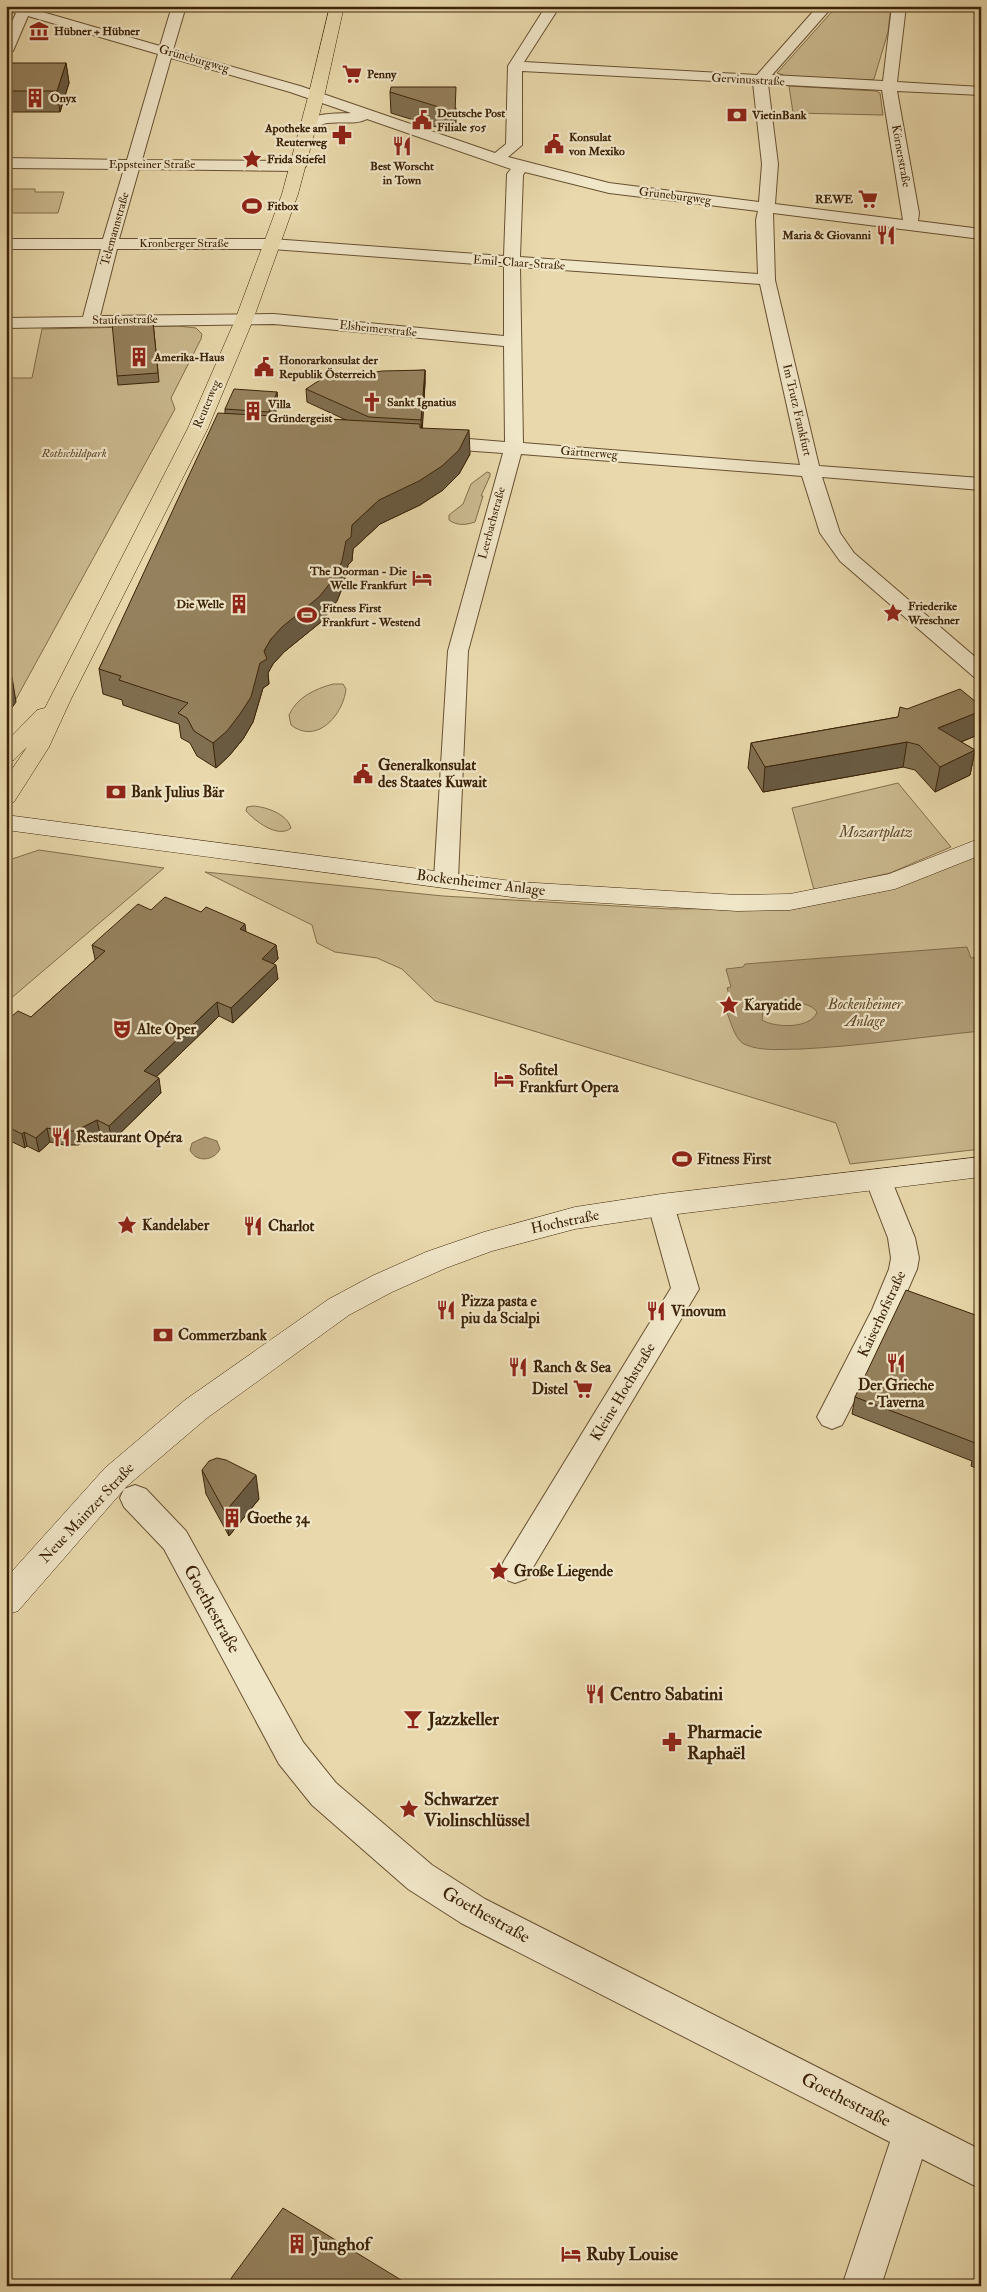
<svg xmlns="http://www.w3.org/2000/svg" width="987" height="2292" viewBox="0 0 987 2292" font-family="'IM FELL Double Pica',serif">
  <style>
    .green { fill: #cbb98f; stroke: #846e4c }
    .water { fill: #ae9a74; stroke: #806a49; fill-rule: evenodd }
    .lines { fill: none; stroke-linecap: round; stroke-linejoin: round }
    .street-casing { stroke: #675031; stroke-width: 2 }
    .secondary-casing { stroke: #3c2308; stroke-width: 1 }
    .primary-casing { stroke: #3c2308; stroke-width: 1 }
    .street { fill: #f0e6c8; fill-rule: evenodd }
    .secondary { fill: #f0e6c8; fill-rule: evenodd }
    .primary { fill: #e8d8ab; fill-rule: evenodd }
    .wall { fill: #806f50; stroke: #3c2308 }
    .shaded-wall { fill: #685a41; stroke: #3c2308 }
    .building { fill: #95815d; stroke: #3c2308 }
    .labels { text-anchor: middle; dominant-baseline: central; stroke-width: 4.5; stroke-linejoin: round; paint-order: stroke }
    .far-poi-label { font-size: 12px; font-weight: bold; fill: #3c2308; stroke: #f0e6c8; text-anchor: start }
    .far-street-label { font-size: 12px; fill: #3c2308; stroke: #f0e6c8 }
    .far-park-label { font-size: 12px; font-style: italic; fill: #60482a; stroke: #f0e6c8 }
    .poi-label { font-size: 15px; font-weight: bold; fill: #3c2308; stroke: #f0e6c8; text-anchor: start }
    .park-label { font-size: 15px; font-style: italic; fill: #60482a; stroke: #f0e6c8 }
    .street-label { font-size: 15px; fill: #3c2308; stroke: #f0e6c8 }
    .near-street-label { font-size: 18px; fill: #3c2308; stroke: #f0e6c8 }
    .near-poi-label { font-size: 18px; font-weight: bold; fill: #3c2308; stroke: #f0e6c8; text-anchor: start }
  </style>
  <rect width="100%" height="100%" fill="#e8d8ab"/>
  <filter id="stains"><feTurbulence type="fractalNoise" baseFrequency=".004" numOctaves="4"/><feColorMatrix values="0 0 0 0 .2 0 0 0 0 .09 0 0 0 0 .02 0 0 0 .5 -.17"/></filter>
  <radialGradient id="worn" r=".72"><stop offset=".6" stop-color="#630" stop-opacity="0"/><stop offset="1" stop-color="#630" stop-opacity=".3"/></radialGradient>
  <!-- green -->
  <g class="green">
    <path d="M837,6H891L888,32L874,79L868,80L786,76L777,73Z"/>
    <path d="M789,86L876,91L880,93L883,115L793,113Z"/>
    <path d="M10,189H35V192H64L58,213H6V199Z"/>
    <path d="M178,326L196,328L202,334L201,339L171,398L175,409L15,701L6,699V378H32L42,329Z"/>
    <path d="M487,472L490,473V476L481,496H483L475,522C466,525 457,526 449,520V515L463,504L471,484Z"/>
    <path d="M333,684H343L346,689C343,715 317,745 291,725L289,715C297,697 315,689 333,684Z"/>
    <path d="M898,783L951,847L890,873L814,890L792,808Z"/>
    <path d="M253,806C267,807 287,814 291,828C278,839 255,821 246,811L247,807Z"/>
    <path d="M39,850L164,868L9,1000L6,998V861Z"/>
    <path d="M981,852V1149L850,1164L836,1123L435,1001L402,969L377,958L335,952L317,943L312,925L205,872L443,896L669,909L795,908Z"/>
  </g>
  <!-- water -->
  <g class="water">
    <path d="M967,947L971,958L981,957V1031C921,1037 861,1046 801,1049C785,1049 760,1052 744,1044C734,1039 730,1018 725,1008L731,1007L732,1004L727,988L731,987L726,969L743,967L745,964ZM789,1003C800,1003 810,1003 817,1012C811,1029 775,1028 762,1020L763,1009L774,1004Z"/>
    <path d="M205,1137L217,1141L220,1149C214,1161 196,1163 190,1150L192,1143Z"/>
  </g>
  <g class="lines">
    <defs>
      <g id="street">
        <path d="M6,6H33L32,9L160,46L172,6H186L173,50L300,86L495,153L506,144L508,66L546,6H560L524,62L757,75L818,6H833L772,75L883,81L892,6H906L897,82L981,87V95L897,91L919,213L918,221L981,229V239L773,213L775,280L819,466L981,478V490L822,477L840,533L854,553L981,662V679L974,677L840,561L820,533L802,476L521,454L468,651L458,879L454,884L446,887L438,884L434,879L448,651L503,453L433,448L426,446L424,442L426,438L433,436L505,442L504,346L274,324L6,328V318L83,317L101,249H6V239H103L124,169L6,168V158L127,160L158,54L28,16L13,51L6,55V35L16,13L6,10ZM171,58L290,92L351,113C336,114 312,112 302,125L304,128C313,130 318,125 327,123C340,121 356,125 367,119L511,169L507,174L504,256L272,239H119L139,169L298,171L303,169L306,166L303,163L298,161L142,160ZM522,71L753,83L762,164L759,202L609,183L508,157L522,145ZM768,84L882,90L903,220L775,204L778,164ZM525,172L609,193L758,211L756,220L758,274L520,257L523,175ZM117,249H272L504,266V336L274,314L100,316ZM520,267L760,284L800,465L523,443Z"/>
        <path d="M878,1169L887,1172L891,1179L915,1238L919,1258L917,1269L888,1335L842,1425L832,1429L822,1425L817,1417L872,1310L889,1269L891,1258L888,1238L865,1179L869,1172Z"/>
        <path d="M661,1195L671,1198L674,1205L699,1289L526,1579L515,1583L504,1579L500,1570L504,1561L671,1288L648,1205L651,1198Z"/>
        <path d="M135,1485L146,1489L186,1531L303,1742L336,1783L432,1865L485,1899L981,2150V2189L922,2159L881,2286H842L890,2142L461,1923L408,1889L312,1805L279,1764L164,1549L124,1507L120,1498L124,1489Z"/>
      </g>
      <g id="secondary">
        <path d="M6,815L519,882L737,895L790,894L889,874L981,838V855L895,889L790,910L737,911L519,898L6,830Z"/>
        <path d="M981,1157V1177L661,1216L575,1229L492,1251L446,1268L392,1292L349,1315L207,1418L127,1486L18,1611L6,1615V1578L105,1468L185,1400L329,1299L372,1276L426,1252L484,1232L575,1207L661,1194Z"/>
      </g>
      <path id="primary" d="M330,6H344L324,97L298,194L253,320L208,428L71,699L49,747L14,802L6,804V778L27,747L14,760L6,762V742L37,710L45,708L188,428L235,320L282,194L308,97Z"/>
    </defs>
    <!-- street casing -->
    <use href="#street" class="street-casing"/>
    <!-- secondary casing -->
    <use href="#secondary" class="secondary-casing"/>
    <!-- primary casing -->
    <use href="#primary" class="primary-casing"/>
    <!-- street -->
    <use href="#street" class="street"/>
    <!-- secondary -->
    <use href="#secondary" class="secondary"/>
    <!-- primary -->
    <use href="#primary" class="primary"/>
  </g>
  <!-- wall -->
  <g class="wall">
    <path d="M66,63L69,83L60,112H6V77Z"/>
    <path d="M390,92L456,108V133L391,113Z"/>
    <path d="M153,322L159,382L118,385L117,376Z"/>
    <path d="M425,370V383L422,428L470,454L459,474L443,490L420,505L380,524L353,549L352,561L348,565L343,586L337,601L321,622L284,652L273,664L268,673L269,684L263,688L253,722L243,739L229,756L216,768L197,756L190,743L181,738L179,724L123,705L122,700L103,694L99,669L225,413V409L277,392L278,406L274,416L346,420L307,402L306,389L365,374Z"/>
    <path d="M907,709L980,734L961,742L975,750L970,775L935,792L915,770L903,767L763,792L748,768L751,743L898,717Z"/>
    <path d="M151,910L246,932L276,945L278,959L273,963L278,979L233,1023L219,1016L156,1077L161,1093L112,1141L100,1134L78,1145H64L50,1142L39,1152L27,1146L25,1148L6,1139V1021L31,1017L95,960V959L92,945Z"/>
    <path d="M981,1317V1470L971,1466L972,1461L852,1414L855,1397Z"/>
    <path d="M202,1470L259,1499L229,1536L206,1494Z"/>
  </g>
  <!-- shaded-wall -->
  <g class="shaded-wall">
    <path d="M66,63L69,83L60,112L57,91Z"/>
    <path d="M425,370V383L422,434L421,420Z"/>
    <path d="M277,392L278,406L270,425L269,412Z"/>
    <path d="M469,430L470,454L459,474L443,490L420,505L380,524L353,549L352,561L348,565L343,586L337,601L321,622L284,652L273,664L268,673L269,684L263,688L253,722L243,739L229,756L216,768L213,743L264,651L271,639L346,541L352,525L379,500Z"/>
    <path d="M12,677L16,702L6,716V685Z"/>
    <path d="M981,711V731L980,734L934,753L938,728Z"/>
    <path d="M907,742L903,767L763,792L765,767Z"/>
    <path d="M975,750L970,775L935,792L940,767Z"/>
    <path d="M245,924L247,939L240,929Z"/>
    <path d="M276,945L278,959L264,973L262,959Z"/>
    <path d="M276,965L278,979L233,1023L231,1008Z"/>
    <path d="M217,1002L219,1016L147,1086L144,1071Z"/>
    <path d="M159,1078L161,1093L112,1141L109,1126Z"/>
    <path d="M97,1120L100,1134L78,1145L75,1131Z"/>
    <path d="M47,1128L50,1142L39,1152L36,1138Z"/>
    <path d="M24,1132L27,1146L25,1148L22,1134Z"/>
    <path d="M256,1475L259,1499L229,1536L225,1512Z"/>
  </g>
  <!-- building -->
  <g class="building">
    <path d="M11,63H66L57,91H6V77Z"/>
    <path d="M391,87H456L455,112L390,92Z"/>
    <path d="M153,322L158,373L117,376L112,323Z"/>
    <path d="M425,370L421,420L369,417L306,389L334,371L365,374L382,371Z"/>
    <path d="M234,389L277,392L269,412L225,409Z"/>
    <path d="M218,413L420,424V428L469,430L459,450L442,466L419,481L379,500L352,525L351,537L346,541L342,561L336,576L319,597L282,627L271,639L264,651L267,659L260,663L251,697L240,714L227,731L213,743L194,731L187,718L178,713L188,703L119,680L121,676L99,669Z"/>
    <path d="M6,676L12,677L6,685Z"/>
    <path d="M960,689L981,706V711L938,728L975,750L940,767L919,745L907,742L765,767L751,743L898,717L900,707L907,709Z"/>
    <path d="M165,897L201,912L206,907L245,924L240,929L276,945L262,959L276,965L231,1008L217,1002L144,1071L159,1078L109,1126L97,1120L75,1131H61L47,1128L36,1138L24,1132L22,1134L6,1126V1021L18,1011L31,1017L105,951L92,945L138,904L151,910Z"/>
    <path d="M906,1290L981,1317V1450L976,1448L978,1444L855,1397Z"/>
    <path d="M217,1458L226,1460L256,1475L225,1512L202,1470L209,1461Z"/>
    <path d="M283,2208L411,2286H228L232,2277Z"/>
  </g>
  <!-- icons -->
  <defs>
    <symbol id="museum-bare" viewBox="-9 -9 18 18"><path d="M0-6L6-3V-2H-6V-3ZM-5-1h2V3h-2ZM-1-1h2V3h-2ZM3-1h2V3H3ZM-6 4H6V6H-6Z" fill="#8f2418" stroke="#f0e6c8" stroke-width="2.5" paint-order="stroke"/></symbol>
    <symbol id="supermarket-bare" viewBox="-9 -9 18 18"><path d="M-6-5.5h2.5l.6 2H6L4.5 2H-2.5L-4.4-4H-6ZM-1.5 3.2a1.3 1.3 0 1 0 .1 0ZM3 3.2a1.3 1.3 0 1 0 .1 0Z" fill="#8f2418" stroke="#f0e6c8" stroke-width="2.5" paint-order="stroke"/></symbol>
    <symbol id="building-bare" viewBox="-9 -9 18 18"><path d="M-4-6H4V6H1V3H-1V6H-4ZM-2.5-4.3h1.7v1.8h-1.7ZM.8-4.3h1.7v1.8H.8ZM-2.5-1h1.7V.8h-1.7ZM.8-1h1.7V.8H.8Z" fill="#8f2418" stroke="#f0e6c8" stroke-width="2.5" paint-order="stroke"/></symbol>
    <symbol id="bank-bare" viewBox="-9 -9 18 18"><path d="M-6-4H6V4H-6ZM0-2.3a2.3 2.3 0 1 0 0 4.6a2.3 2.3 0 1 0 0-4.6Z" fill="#8f2418" stroke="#f0e6c8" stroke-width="2.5" paint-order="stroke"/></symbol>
    <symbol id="civic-bare" viewBox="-9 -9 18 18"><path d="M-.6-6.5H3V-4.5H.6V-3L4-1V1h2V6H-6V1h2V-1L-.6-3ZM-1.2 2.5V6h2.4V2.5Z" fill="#8f2418" stroke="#f0e6c8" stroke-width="2.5" paint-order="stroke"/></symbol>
    <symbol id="pharmacy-bare" viewBox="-9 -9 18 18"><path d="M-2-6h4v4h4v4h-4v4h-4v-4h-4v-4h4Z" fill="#8f2418" stroke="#f0e6c8" stroke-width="2.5" paint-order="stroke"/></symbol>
    <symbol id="restaurant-bare" viewBox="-9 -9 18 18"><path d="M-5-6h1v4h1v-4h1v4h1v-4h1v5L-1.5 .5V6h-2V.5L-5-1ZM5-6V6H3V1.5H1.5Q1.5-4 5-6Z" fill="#8f2418" stroke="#f0e6c8" stroke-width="2.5" paint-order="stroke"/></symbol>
    <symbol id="sight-bare" viewBox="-9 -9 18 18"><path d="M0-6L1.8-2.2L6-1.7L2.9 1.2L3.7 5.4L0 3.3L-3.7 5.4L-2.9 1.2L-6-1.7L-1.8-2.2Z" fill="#8f2418" stroke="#f0e6c8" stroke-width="2.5" paint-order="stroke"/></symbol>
    <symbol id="stadium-bare" viewBox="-9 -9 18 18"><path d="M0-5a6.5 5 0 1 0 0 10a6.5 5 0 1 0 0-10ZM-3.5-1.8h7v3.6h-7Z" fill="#8f2418" stroke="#f0e6c8" stroke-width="2.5" paint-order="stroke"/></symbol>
    <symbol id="church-bare" viewBox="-9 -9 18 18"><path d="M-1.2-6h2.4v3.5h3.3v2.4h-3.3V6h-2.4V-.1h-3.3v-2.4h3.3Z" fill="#8f2418" stroke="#f0e6c8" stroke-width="2.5" paint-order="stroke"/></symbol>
    <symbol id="hotel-bare" viewBox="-9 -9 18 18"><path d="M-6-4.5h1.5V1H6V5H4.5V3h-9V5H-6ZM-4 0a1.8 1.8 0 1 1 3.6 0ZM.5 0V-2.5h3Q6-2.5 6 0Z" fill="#8f2418" stroke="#f0e6c8" stroke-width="2.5" paint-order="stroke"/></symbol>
    <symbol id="theatre-bare" viewBox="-9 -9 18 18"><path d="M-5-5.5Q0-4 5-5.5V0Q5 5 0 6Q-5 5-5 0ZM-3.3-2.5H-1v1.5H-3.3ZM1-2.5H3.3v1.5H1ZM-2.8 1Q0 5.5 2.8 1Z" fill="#8f2418" stroke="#f0e6c8" stroke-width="2.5" paint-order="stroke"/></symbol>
    <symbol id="bar-bare" viewBox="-9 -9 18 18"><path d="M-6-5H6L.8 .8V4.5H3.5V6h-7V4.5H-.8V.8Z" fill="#8f2418" stroke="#f0e6c8" stroke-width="2.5" paint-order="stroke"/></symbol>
  </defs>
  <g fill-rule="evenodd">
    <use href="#museum-bare" x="25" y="17" width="28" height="28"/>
    <use href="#supermarket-bare" x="338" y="60" width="28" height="28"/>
    <use href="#building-bare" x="21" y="84" width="28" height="28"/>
    <use href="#bank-bare" x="723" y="101" width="28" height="28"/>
    <use href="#civic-bare" x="408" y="106" width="28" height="28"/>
    <use href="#pharmacy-bare" x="328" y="121" width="28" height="28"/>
    <use href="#civic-bare" x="540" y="130" width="28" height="28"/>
    <use href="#restaurant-bare" x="388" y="132" width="28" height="28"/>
    <use href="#sight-bare" x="238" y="145" width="28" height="28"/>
    <use href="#supermarket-bare" x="854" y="185" width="28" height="28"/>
    <use href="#stadium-bare" x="238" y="192" width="28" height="28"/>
    <use href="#restaurant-bare" x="872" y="221" width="28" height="28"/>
    <use href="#building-bare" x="125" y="343" width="28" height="28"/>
    <use href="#civic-bare" x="250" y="353" width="28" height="28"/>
    <use href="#church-bare" x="358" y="388" width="28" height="28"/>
    <use href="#building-bare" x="239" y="397" width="28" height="28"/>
    <use href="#hotel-bare" x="408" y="564" width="28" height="28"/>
    <use href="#building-bare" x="225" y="590" width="28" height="28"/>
    <use href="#sight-bare" x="879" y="599" width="28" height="28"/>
    <use href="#stadium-bare" x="293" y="601" width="28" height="28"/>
    <use href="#civic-bare" x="349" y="760" width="28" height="28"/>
    <use href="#bank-bare" x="102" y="778" width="28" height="28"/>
    <use href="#sight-bare" x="715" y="991" width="28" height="28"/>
    <use href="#theatre-bare" x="108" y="1015" width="28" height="28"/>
    <use href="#hotel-bare" x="490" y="1065" width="28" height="28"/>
    <use href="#restaurant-bare" x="47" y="1123" width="28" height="28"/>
    <use href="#stadium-bare" x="668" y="1145" width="28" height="28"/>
    <use href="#sight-bare" x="113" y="1211" width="28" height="28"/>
    <use href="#restaurant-bare" x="239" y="1212" width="28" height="28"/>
    <use href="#restaurant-bare" x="432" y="1296" width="28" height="28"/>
    <use href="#restaurant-bare" x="642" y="1297" width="28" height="28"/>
    <use href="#bank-bare" x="149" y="1321" width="28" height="28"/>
    <use href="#restaurant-bare" x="882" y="1349" width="28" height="28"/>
    <use href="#restaurant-bare" x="504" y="1353" width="28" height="28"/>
    <use href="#supermarket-bare" x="569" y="1375" width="28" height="28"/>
    <use href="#building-bare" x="218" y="1504" width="28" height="28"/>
    <use href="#sight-bare" x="485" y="1557" width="28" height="28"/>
    <use href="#restaurant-bare" x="581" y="1680" width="28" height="28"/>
    <use href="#bar-bare" x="399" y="1705" width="28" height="28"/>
    <use href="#pharmacy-bare" x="658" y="1728" width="28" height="28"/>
    <use href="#sight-bare" x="395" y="1795" width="28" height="28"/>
    <use href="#building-bare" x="283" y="2230" width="28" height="28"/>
    <use href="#hotel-bare" x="557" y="2240" width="28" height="28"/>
  </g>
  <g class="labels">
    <!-- far-poi labels -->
    <g class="far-poi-label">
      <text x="54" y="31">Hübner + Hübner</text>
      <text x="367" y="74">Penny</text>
      <text x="50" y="98">Onyx</text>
      <text x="437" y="113">Deutsche Post<tspan x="437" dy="14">Filiale 505</tspan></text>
      <text x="752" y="115">VietinBank</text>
      <text x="327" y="128" text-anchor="end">Apotheke am<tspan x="327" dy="14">Reuterweg</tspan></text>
      <text x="569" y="137">Konsulat<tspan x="569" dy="14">von Mexiko</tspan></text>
      <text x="267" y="159">Frida Stiefel</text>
      <text x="402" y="166" text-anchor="middle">Best Worscht<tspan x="402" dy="14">in Town</tspan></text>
      <text x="853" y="199" text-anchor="end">REWE</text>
      <text x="267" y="206">Fitbox</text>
      <text x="871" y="235" text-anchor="end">Maria &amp; Giovanni</text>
      <text x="154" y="357">Amerika-Haus</text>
      <text x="279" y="360">Honorarkonsulat der<tspan x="279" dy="14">Republik Österreich</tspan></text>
      <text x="387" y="402">Sankt Ignatius</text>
      <text x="268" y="404">Villa<tspan x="268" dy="14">Gründergeist</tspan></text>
      <text x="407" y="571" text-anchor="end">The Doorman - Die<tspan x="407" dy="14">Welle Frankfurt</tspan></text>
      <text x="224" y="604" text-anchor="end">Die Welle</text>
      <text x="908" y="606">Friederike<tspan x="908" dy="14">Wreschner</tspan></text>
      <text x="322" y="608">Fitness First<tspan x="322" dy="14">Frankfurt - Westend</tspan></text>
    </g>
    <!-- far-street labels -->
    <g class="far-street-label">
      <text transform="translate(194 59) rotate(16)">Grüneburgweg</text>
      <text transform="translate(748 80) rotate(3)">Gervinusstraße</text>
      <text transform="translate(901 156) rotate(80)">Körnerstraße</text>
      <text x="152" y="164">Eppsteiner Straße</text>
      <text transform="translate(675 196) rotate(7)">Grüneburgweg</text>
      <text transform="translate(115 229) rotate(-74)">Telemannstraße</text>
      <text x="184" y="243">Kronberger Straße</text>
      <text transform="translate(519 263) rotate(4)">Emil-Claar-Straße</text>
      <text transform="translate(125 320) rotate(-1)">Staufenstraße</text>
      <text transform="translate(378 329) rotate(6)">Elsheimerstraße</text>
      <text transform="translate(207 404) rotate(-67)">Reuterweg</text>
      <text transform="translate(797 410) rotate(77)">Im Trutz Frankfurt</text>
      <text transform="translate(589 453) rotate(4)">Gärtnerweg</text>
      <text transform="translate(492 523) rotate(-75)">Leerbachstraße</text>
    </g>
    <!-- far-park labels -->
    <g class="far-park-label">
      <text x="74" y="453">Rothschildpark</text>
    </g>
    <!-- poi labels -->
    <g class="poi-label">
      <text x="378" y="765">Generalkonsulat<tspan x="378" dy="17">des Staates Kuwait</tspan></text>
      <text x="131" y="792">Bank Julius Bär</text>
      <text x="744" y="1005">Karyatide</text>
      <text x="137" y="1029">Alte Oper</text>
      <text x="519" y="1070">Sofitel<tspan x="519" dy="17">Frankfurt Opera</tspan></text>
      <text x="76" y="1137">Restaurant Opéra</text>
      <text x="697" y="1159">Fitness First</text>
      <text x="142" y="1225">Kandelaber</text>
      <text x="268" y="1226">Charlot</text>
      <text x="461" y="1301">Pizza pasta e<tspan x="461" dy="17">piu da Scialpi</tspan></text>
      <text x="671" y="1311">Vinovum</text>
      <text x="178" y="1335">Commerzbank</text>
      <text x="533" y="1367">Ranch &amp; Sea</text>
      <text x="896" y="1385" text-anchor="middle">Der Grieche<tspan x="896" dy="17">- Taverna</tspan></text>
      <text x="568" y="1389" text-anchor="end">Distel</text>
      <text x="247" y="1518">Goethe 34</text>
      <text x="514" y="1571">Große Liegende</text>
    </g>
    <!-- park labels -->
    <g class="park-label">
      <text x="876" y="832">Mozartplatz</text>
      <text x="865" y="1004">Bockenheimer<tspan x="865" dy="17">Anlage</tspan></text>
    </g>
    <!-- street labels -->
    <g class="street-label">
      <text transform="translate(481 883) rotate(7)">Bockenheimer Anlage</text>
      <text transform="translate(565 1222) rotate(-12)">Hochstraße</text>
      <text transform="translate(882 1314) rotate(-65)">Kaiserhofstraße</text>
      <text transform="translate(623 1392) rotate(-59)">Kleine Hochstraße</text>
      <text transform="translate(87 1513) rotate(-47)">Neue Mainzer Straße</text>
    </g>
    <!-- near-street labels -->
    <g class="near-street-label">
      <text transform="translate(212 1609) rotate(61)">Goethestraße</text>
      <text transform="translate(486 1915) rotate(29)">Goethestraße</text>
      <text transform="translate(846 2100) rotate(27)">Goethestraße</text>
    </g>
    <!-- near-poi labels -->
    <g class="near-poi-label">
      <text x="610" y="1694">Centro Sabatini</text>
      <text x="428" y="1719">Jazzkeller</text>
      <text x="687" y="1732">Pharmacie<tspan x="687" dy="21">Raphaël</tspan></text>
      <text x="424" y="1799">Schwarzer<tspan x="424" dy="21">Violinschlüssel</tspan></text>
      <text x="312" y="2244">Junghof</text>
      <text x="586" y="2254">Ruby Louise</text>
    </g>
  </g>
  <!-- margin -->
  <rect width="987" height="2292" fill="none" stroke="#e8d8ab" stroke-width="25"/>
  <rect x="8" y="8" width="972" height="2277" fill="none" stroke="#3c2308" stroke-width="2.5"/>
  <rect x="12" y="12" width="962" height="2267" fill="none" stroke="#3c2308"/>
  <rect width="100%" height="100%" filter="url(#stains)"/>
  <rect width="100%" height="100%" fill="url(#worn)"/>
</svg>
